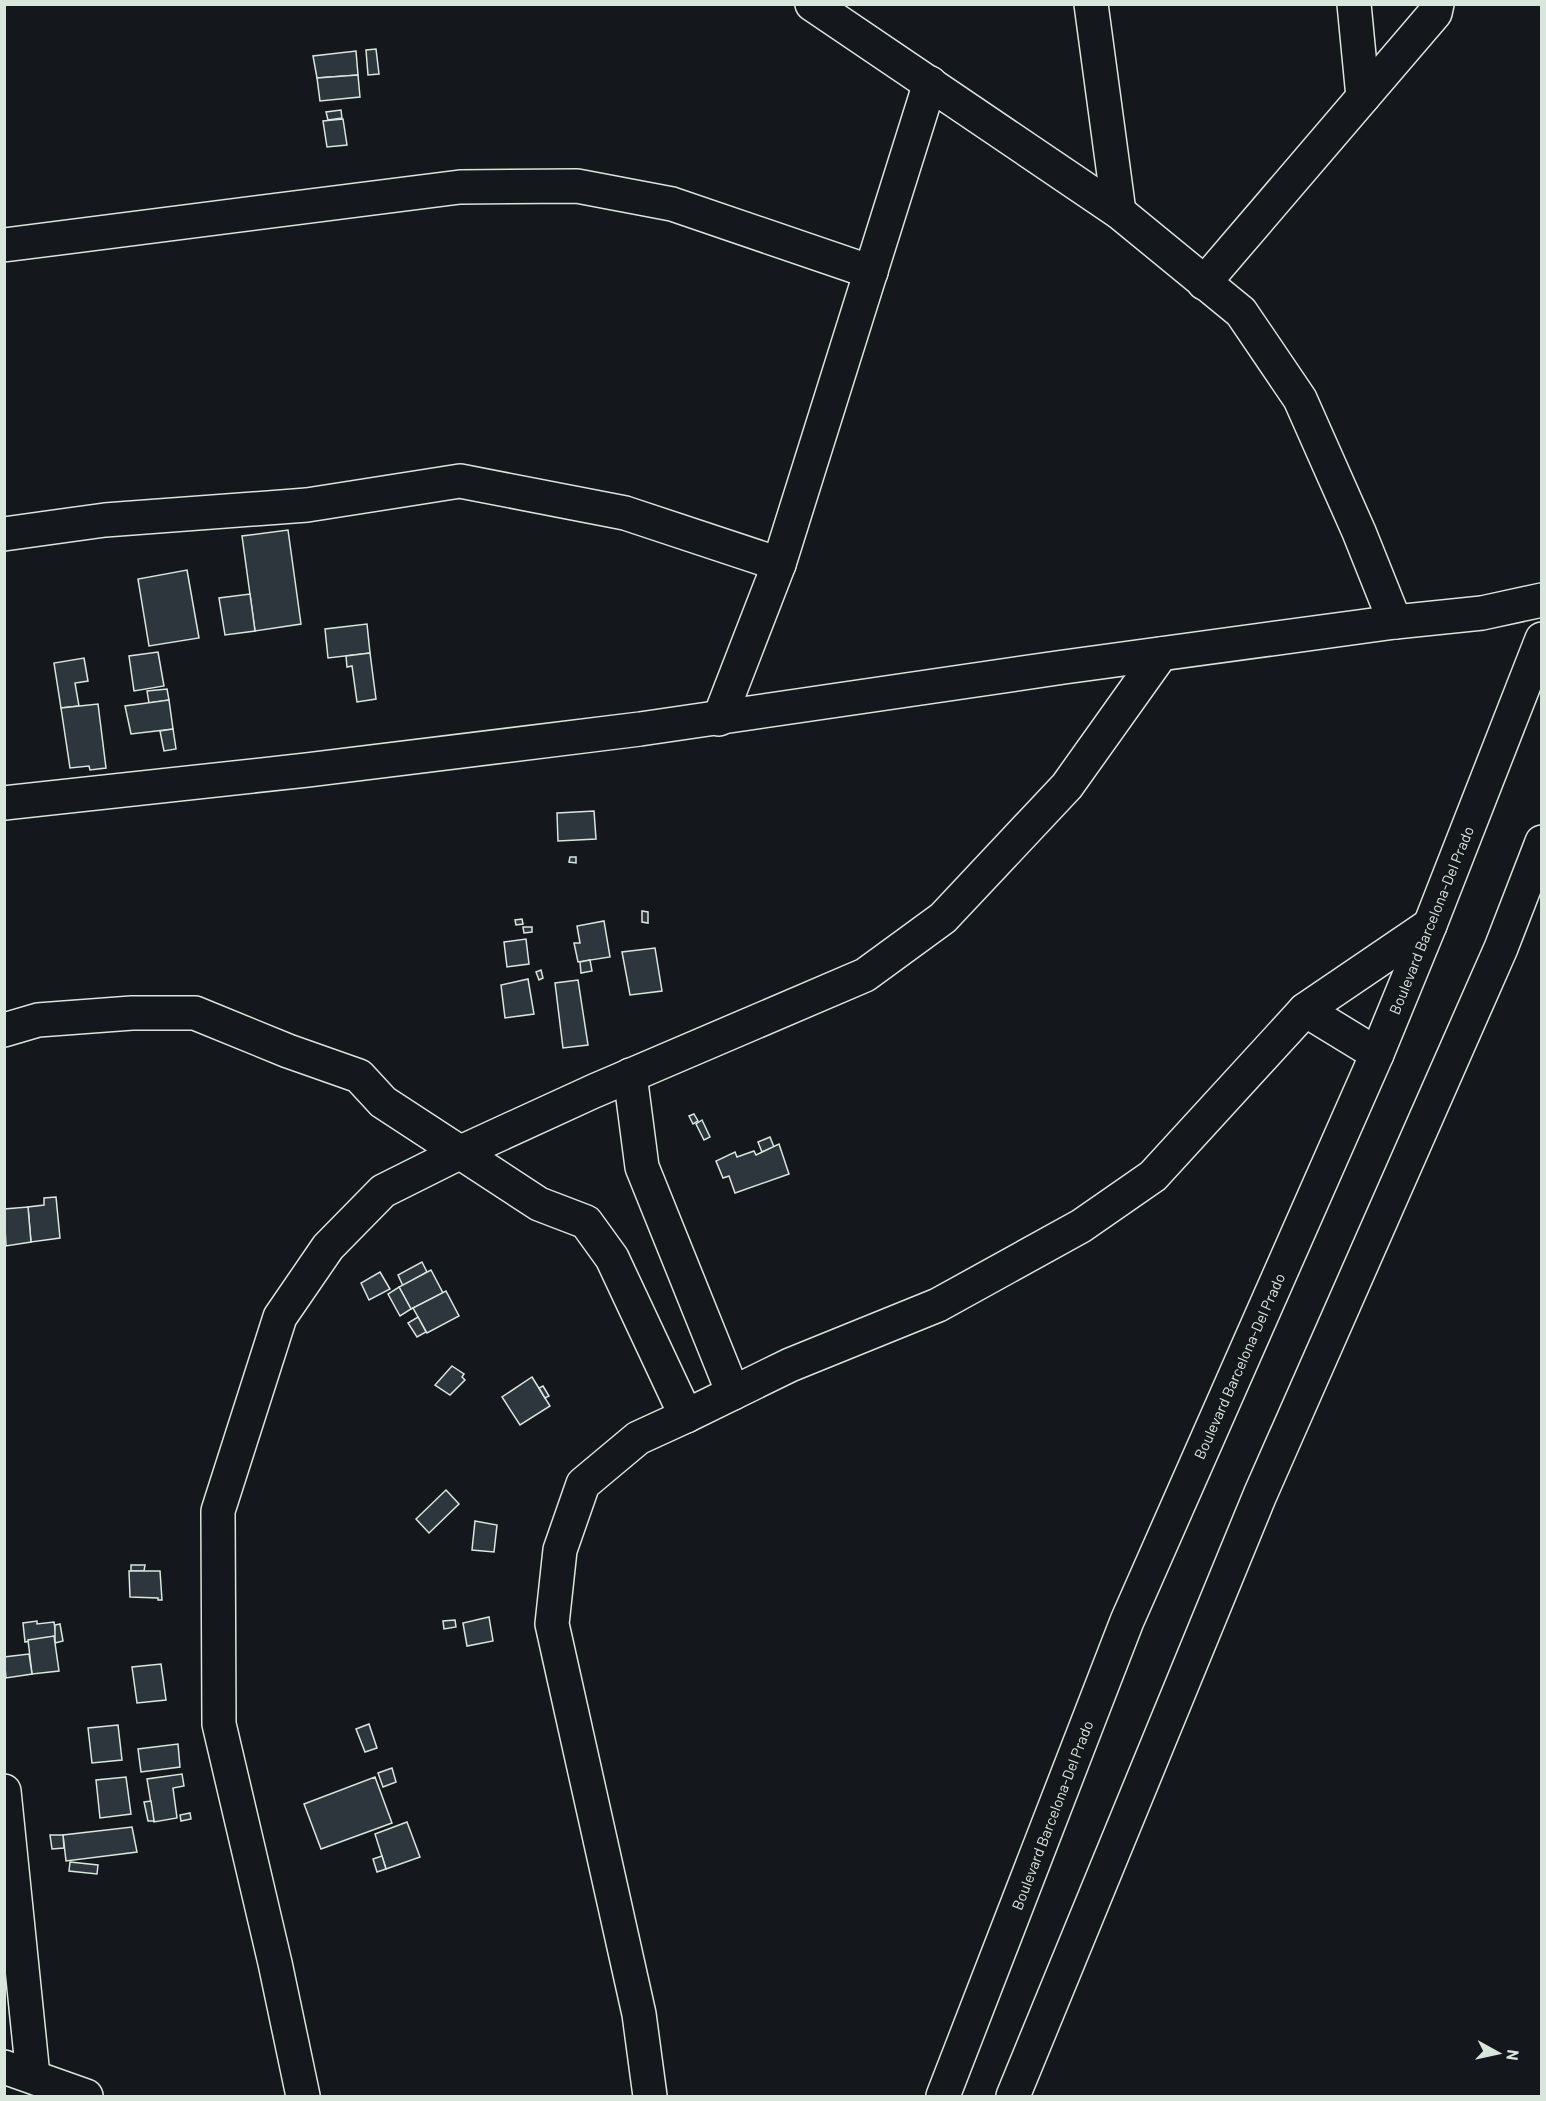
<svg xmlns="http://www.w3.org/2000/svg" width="1546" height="2101" viewBox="0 0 1546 2101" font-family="Barlow,sans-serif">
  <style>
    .building { fill: #2c363c; stroke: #d8e6dc; stroke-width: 1.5 }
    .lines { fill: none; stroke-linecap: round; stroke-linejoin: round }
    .street-casing { stroke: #d8e6dc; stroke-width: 36 }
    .primary-casing { stroke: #d8e6dc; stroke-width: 36 }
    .street { stroke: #14181c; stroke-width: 33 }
    .primary { stroke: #14181c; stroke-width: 33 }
    .labels { text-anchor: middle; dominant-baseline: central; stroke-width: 4.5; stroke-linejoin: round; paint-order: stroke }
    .street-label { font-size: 15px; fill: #d8e6dc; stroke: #14181c }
  </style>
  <rect width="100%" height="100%" fill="#14181c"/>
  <!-- building -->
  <g class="building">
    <path d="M376,49L379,74L368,75L366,50Z"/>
    <path d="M356,51L358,75L317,78L313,56Z"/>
    <path d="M358,75L360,97L320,101L317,78Z"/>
    <path d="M341,110L342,118L328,120L326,112Z"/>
    <path d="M343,119L347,145L327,147L323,121Z"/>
    <path d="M288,530L301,624L255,631L242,536Z"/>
    <path d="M187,570L199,638L149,646L138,579Z"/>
    <path d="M250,594L255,631L225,635L219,598Z"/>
    <path d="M367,624L370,653L328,658L325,629Z"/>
    <path d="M158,652L164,686L134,691L129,656Z"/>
    <path d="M370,653L376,699L357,702L352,666L347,667L346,656Z"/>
    <path d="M84,658L88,681L75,683L79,706L61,708L54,663Z"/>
    <path d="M167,689L169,700L149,703L147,691Z"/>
    <path d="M169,700L173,729L131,734L125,706Z"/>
    <path d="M98,704L106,768L90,770L89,766L70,768L61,708Z"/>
    <path d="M173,729L176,749L164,751L160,731Z"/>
    <path d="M594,811L596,839L558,841L557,813Z"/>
    <path d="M570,857H576V863L569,862Z"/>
    <path d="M642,911L648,912V923L642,922Z"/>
    <path d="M522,919L523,924L516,925L515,920Z"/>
    <path d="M604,921L610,957L578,962L574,943H580L577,926Z"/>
    <path d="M523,927H532V932L524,933Z"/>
    <path d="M526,939L529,964L507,967L504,942Z"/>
    <path d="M655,948L662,991L630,995L622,952Z"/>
    <path d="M590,960L592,971L581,973L580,962Z"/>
    <path d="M541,970L543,978L539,980L536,972Z"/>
    <path d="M528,979L534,1014L505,1018L501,985Z"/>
    <path d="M578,980L588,1045L563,1048L555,983Z"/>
    <path d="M694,1114L698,1121L693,1124L689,1116Z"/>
    <path d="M702,1120L710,1137L704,1140L696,1124Z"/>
    <path d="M770,1137L774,1147L762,1152L758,1142Z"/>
    <path d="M779,1144L789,1174L735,1193L729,1176L723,1178L716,1161L735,1152L737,1157L754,1151L756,1155Z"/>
    <path d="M56,1197L60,1238L31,1242L28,1207L44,1205V1198Z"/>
    <path d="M28,1207L31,1242L6,1246L4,1209Z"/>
    <path d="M422,1262L427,1272L403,1286L398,1275Z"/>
    <path d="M431,1270L443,1293L411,1309L399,1287Z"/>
    <path d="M380,1272L390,1289L369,1300L361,1283Z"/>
    <path d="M399,1287L411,1309L400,1316L388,1294Z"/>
    <path d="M446,1291L459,1316L427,1333L413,1308Z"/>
    <path d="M418,1317L426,1332L417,1337L408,1323Z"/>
    <path d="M452,1366L464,1374L462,1377L465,1380L450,1395L435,1385Z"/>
    <path d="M532,1377L550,1406L520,1425L502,1397Z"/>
    <path d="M543,1386L549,1396L545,1398L539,1388Z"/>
    <path d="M446,1490L459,1504L429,1533L416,1519Z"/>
    <path d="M475,1521L497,1525L494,1552L472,1550Z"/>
    <path d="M131,1565H145L144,1571H131Z"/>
    <path d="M129,1571H160L162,1600H158V1598L130,1597Z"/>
    <path d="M489,1617L493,1641L467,1646L463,1623Z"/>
    <path d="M455,1620L456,1627L444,1629L443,1621Z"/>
    <path d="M37,1621V1624L54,1622L56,1636L25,1642L23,1623Z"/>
    <path d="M60,1624L63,1641L55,1643V1625Z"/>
    <path d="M54,1636L59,1671L32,1674L28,1640Z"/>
    <path d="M29,1654L32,1674L6,1678L4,1657Z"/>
    <path d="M161,1664L166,1700L137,1703L132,1667Z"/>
    <path d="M369,1724L377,1748L365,1752L356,1729Z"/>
    <path d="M118,1725L122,1760L92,1763L88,1728Z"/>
    <path d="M178,1744L180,1767L141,1772L138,1749Z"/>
    <path d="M392,1768L396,1782L383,1787L378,1773Z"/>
    <path d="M182,1774L184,1786L173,1788L177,1818L154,1822L147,1779Z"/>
    <path d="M126,1777L131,1814L100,1818L96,1780Z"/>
    <path d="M375,1777L392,1823L321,1849L304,1804Z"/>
    <path d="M151,1801L154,1821H148L144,1802Z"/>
    <path d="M190,1813L191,1819L181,1821L180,1815Z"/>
    <path d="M407,1822L420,1857L386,1869L375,1834Z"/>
    <path d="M132,1827L137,1852L66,1861L63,1835Z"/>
    <path d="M50,1835H63L64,1848L52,1849Z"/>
    <path d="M382,1856L386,1869L377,1872L373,1859Z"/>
    <path d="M70,1862L98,1865L97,1874L69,1871Z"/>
  </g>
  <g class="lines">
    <defs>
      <g id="street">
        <path d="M812,4L1119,212L1241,312L1300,399L1359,532L1395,622"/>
        <path d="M1091,4L1119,212"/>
        <path d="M1354,4L1363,97"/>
        <path d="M4,245L460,187L577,186L672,204L871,272"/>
        <path d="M1204,283L1435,13L1437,4"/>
        <path d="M4,534L105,520L307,505L460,481L625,513L779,564"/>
        <path d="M719,719L779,564L930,83"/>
        <path d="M4,803L307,770L640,729L1064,667L1395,622L1482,613L1542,600"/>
        <path d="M1305,1010L1377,1054"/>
        <path d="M4,1030L38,1020L132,1013H195L288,1051L359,1076L383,1102L539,1204L586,1222L612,1258L686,1416"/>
        <path d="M630,1075L642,1167L733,1393"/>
        <path d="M4,1791L33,2076"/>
        <path d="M4,2067L86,2096"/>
        <path d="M303,2096L275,1963L219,1724L218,1511L280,1317L328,1247L383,1191L461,1152L594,1091L865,975L943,918L1067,786L1161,654"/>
        <path d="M650,2096L639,2014L552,1624L560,1550L583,1484L638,1438L686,1416L790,1365L938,1305L1081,1226L1153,1176L1305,1010L1430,925"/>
      </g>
      <g id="primary">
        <path d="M943,2096L1127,1621L1377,1054L1430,925L1542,639"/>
        <path d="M1013,2096L1260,1495L1501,948L1542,842"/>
      </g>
    </defs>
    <!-- street casing -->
    <use href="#street" class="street-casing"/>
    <!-- primary casing -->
    <use href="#primary" class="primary-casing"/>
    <!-- street -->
    <use href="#street" class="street"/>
    <!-- primary -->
    <use href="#primary" class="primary"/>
  </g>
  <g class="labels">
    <!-- street labels -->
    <g class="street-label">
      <text transform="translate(1431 920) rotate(-68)">Boulevard Barcelona-Del Prado</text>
      <text transform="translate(1239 1366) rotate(-66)">Boulevard Barcelona-Del Prado</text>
      <text transform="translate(1052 1815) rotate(-69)">Boulevard Barcelona-Del Prado</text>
    </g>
  </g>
  <!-- border -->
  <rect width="1546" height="2101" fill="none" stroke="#d8e6dc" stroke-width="12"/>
  <!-- north arrow -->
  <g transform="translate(1498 2053) rotate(98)" stroke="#14181c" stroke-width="4.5" paint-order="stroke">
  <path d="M0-4.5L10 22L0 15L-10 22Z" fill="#d8e6dc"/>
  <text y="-9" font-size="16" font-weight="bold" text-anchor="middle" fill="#d8e6dc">N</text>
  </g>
</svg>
